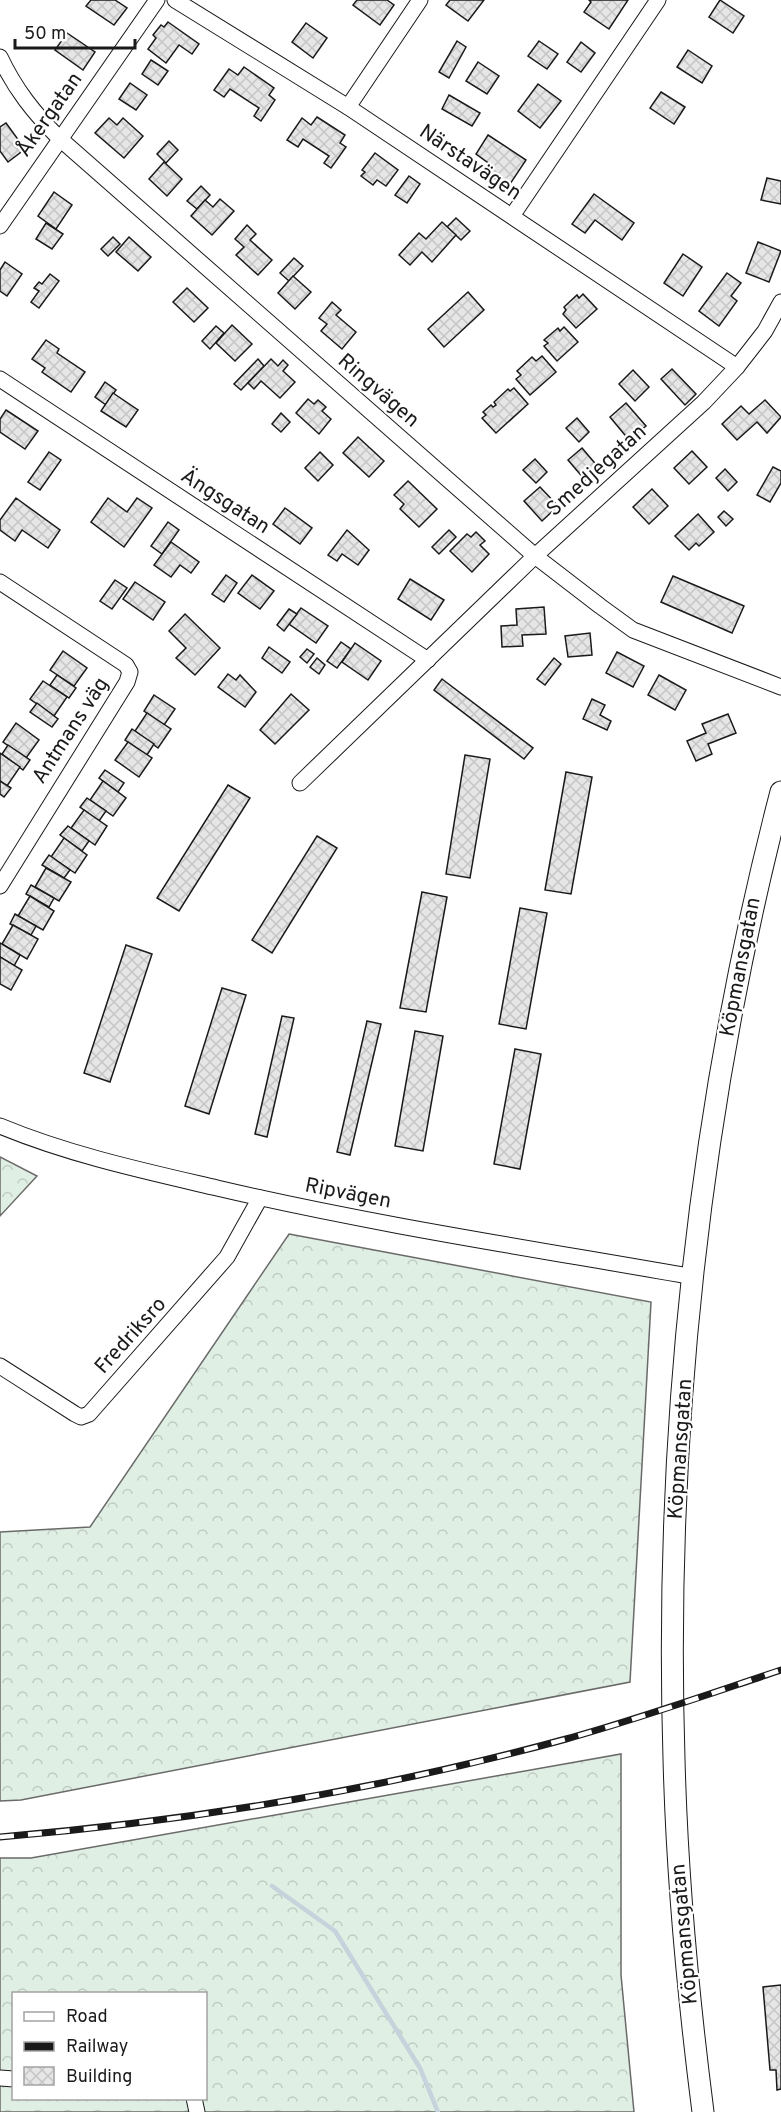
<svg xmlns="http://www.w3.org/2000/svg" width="781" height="2112" viewBox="0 0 781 2112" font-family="Overpass,sans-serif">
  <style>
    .forest { fill: url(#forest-crowns); stroke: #6a6a6a; stroke-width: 1.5; fill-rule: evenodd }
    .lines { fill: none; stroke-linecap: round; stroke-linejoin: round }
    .stream { stroke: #c6d2dc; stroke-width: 4.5 }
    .building { fill: url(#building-cross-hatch); stroke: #1a1a1a; stroke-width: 1.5 }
    .street-casing { stroke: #1a1a1a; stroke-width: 17 }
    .secondary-casing { stroke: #1a1a1a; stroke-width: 23 }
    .street { stroke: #fff; stroke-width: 15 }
    .secondary { stroke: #fff; stroke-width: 21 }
    .rail-casing { stroke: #1a1a1a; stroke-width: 7 }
    .rail { stroke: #fff; stroke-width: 4.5; stroke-dasharray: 14; stroke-linecap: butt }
    .labels { text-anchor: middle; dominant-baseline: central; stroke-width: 4.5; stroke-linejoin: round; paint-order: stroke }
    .street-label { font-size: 21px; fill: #1a1a1a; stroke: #fff }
  </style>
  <defs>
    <pattern id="forest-crowns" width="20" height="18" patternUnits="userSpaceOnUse" patternTransform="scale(1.5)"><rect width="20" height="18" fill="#e0efe3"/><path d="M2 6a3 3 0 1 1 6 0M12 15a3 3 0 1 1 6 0" fill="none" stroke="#c0ccc2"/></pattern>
    <pattern id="building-cross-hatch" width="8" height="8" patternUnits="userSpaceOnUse" patternTransform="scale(1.5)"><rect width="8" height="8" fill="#e6e6e6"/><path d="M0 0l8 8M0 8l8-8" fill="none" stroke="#c5c5c5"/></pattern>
  </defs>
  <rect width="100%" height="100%" fill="#fff"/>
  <!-- forest -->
  <g class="forest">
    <path d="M0,1157L37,1176L0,1216Z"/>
    <path d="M289,1234L651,1302L630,1682L21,1800L0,1801V1532L90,1527Z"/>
    <path d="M621,1754V1975L634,2112H0V1858H31ZM14,1994H206V2098H14Z"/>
  </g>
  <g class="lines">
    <!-- stream -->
    <path class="stream" d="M272,1886L335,1931L420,2068L438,2112"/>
  </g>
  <!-- building -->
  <g class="building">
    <path d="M91,0H115L127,8L114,25L86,6Z"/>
    <path d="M357,0H387L394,5L380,25L353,5Z"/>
    <path d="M450,0H484L468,21L446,5Z"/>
    <path d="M589,0H628L609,29L584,12L591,2Z"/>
    <path d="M720,0L744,16L733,33L709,17Z"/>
    <path d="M168,22L199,44L192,54L179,45L166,63L148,49L156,38L153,35L161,25L164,27Z"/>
    <path d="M306,23L327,38L313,58L292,42Z"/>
    <path d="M67,33L95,52L83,70L55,50Z"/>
    <path d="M457,41L466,47L449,78L439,72Z"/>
    <path d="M539,41L558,54L547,69L528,56Z"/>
    <path d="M581,42L595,53L581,72L567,62Z"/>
    <path d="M688,50L712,66L702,83L677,67Z"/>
    <path d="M151,60L168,71L158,85L142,74Z"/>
    <path d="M478,62L499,76L487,94L466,81Z"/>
    <path d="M244,67L274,88L269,95L275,100L261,121L254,116L259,108L230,89L224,97L214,90L229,69L238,75Z"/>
    <path d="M130,83L147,95L136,110L119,99Z"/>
    <path d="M538,84L561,101L540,128L518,111Z"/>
    <path d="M661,92L685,107L674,124L650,108Z"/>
    <path d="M449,95L480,113L472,126L442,109Z"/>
    <path d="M317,117L345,135L340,143L346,147L331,168L324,163L329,156L303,139L298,147L287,140L302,118L311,125Z"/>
    <path d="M109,118L117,125L123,118L143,136L124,158L95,133Z"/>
    <path d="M6,123L25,149L8,162L0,151V127Z"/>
    <path d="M488,135L526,160L508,187L486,173L491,165L476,154Z"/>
    <path d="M169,141L178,150L166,163L157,154Z"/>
    <path d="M375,153L398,170L386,186L377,180L373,185L361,176L365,172L362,170Z"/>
    <path d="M164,162L182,179L167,196L149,179Z"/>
    <path d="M409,176L420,184L407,203L395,195Z"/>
    <path d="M767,178L781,181V204L761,200Z"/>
    <path d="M201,186L210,195L197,209L187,201Z"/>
    <path d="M54,192L72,205L56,229L38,216Z"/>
    <path d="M594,194L634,223L622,240L595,220L585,233L572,224Z"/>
    <path d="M220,199L234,211L212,235L191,216L205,200L213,207Z"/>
    <path d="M456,218L470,231L461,240L447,227Z"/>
    <path d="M442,222L456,235L432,262L422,252L410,265L399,255L419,233L426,239Z"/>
    <path d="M46,223L63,234L52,249L36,239Z"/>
    <path d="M247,225L256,234L250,240L272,260L258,275L236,255L244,247L235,239Z"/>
    <path d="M113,237L120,244L108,256L101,249Z"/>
    <path d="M129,237L151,257L138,271L116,252Z"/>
    <path d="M758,242L781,251L769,282L746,273Z"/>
    <path d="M683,254L702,267L683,296L664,283Z"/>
    <path d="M294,258L303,266L289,281L280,273Z"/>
    <path d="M5,262L22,274L7,296L0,291V270Z"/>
    <path d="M727,273L741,283L731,296L737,301L719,326L699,311Z"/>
    <path d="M50,274L59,281L39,308L31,302L39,291L34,288L39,282L42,284Z"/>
    <path d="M293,276L311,292L295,309L278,293Z"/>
    <path d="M187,288L208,308L194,322L173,302Z"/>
    <path d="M468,292L484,310L444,347L428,329Z"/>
    <path d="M583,294L597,309L576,328L563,314L566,310L564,307L577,295L579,298Z"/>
    <path d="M332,302L341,310L336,315L356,332L342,349L321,331L327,324L319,318Z"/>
    <path d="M232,325L252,344L235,361L216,343Z"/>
    <path d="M216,326L224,333L210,349L202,341Z"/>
    <path d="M564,327L578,342L557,361L544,346L548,343L544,340L558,328L560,331Z"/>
    <path d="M46,340L59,349L57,353L85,372L71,392L42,372L45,368L32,359Z"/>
    <path d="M542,356L556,372L530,395L516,379L521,375L517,371L532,357L536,361Z"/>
    <path d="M258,359L264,366L241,390L234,384Z"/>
    <path d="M271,359L278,366L283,360L288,365L283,371L295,382L280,398L261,381L254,389L248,383Z"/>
    <path d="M672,369L696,394L685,405L661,379Z"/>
    <path d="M633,370L649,387L635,401L619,384Z"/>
    <path d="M105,382L116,390L106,405L95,397Z"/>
    <path d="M514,388L528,404L496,433L482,418L486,415L483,412L491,405L493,407L496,405L494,402L508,389L510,391Z"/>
    <path d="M113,393L138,410L126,427L101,411Z"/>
    <path d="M308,399L314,404L318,400L326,407L322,411L331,419L319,434L296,413Z"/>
    <path d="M765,400L781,417L767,433L757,422L737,440L722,424L741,406L749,414Z"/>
    <path d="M626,403L646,426L629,440L610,417Z"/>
    <path d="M6,410L38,431L25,449L0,432V419Z"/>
    <path d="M281,413L290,422L281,432L272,424Z"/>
    <path d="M577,418L589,432L579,442L566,428Z"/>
    <path d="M358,437L384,461L369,477L343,453Z"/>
    <path d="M582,448L599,468L585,480L568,460Z"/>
    <path d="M692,451L707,467L689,484L674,468Z"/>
    <path d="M49,452L61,460L40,490L28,482Z"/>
    <path d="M320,452L333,465L318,481L305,468Z"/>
    <path d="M535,459L547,472L536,483L523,470Z"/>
    <path d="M773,467L781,471V483L770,502L757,495Z"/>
    <path d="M725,469L737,482L728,491L716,478Z"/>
    <path d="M408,481L437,509L419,527L400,509L404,504L394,495Z"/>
    <path d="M540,487L558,506L542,521L524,501Z"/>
    <path d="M652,489L668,506L649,524L633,507Z"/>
    <path d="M16,498L60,530L48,548L22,530L15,541L0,530V520Z"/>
    <path d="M108,498L127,512L137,498L152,508L124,547L91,522Z"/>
    <path d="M285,508L312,528L300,544L273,524Z"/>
    <path d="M724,511L733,519L726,526L718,517Z"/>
    <path d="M698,514L714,532L699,546L696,543L689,550L675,536Z"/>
    <path d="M168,522L179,530L162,554L151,546Z"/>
    <path d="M347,530L369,550L358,565L342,554L337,561L328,555Z"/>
    <path d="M449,530L456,537L439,554L432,547Z"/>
    <path d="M476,532L485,541L480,545L489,554L472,572L450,551L467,534L471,537Z"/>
    <path d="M171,542L199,562L191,573L180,565L171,577L154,565Z"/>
    <path d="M226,575L237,583L224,602L212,594Z"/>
    <path d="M252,575L274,591L260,609L238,593Z"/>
    <path d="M673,576L744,606L732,633L661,602Z"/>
    <path d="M410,579L444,600L431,620L398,599Z"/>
    <path d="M115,580L127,588L112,609L100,601Z"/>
    <path d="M135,582L165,602L153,620L123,599Z"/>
    <path d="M544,607L546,634L522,635L523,646L502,647L501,626L517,625L516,609Z"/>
    <path d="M301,608L328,626L316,643L289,624Z"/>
    <path d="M289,609L297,614L284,631L277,625Z"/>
    <path d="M185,614L220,648L195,675L176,658L186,648L169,631Z"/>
    <path d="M590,633L592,655L568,657L565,636Z"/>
    <path d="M341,642L351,649L337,668L327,661Z"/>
    <path d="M355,643L381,661L368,680L342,662Z"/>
    <path d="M269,647L290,662L282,673L262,658Z"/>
    <path d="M307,649L314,654L307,663L300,657Z"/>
    <path d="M63,651L87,668L74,686L50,670Z"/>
    <path d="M617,652L644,666L633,687L606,673Z"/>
    <path d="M317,658L325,665L319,674L310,667Z"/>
    <path d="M554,658L561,664L545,685L537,679Z"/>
    <path d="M228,674L236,680L240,675L256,692L245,707L218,687Z"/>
    <path d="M57,675L76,688L69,698L50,685Z"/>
    <path d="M659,675L686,690L675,710L648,695Z"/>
    <path d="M442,679L533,748L524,759L434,690Z"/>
    <path d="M43,681L67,697L54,716L30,699Z"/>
    <path d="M291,694L309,710L275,744L260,730Z"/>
    <path d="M154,695L175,709L164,725L144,711Z"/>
    <path d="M592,699L605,705L600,715L611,721L607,730L583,719Z"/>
    <path d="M37,703L58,719L52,727L30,712Z"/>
    <path d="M147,713L171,729L158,748L135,731Z"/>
    <path d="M728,714L736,733L708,744L712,754L696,761L687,741L706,733L702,724Z"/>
    <path d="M16,723L39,740L26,758L3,742Z"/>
    <path d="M132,729L154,744L147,755L125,740Z"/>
    <path d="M128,742L152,758L139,777L115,760Z"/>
    <path d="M8,745L30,760L23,770L2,754Z"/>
    <path d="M0,753L20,767L7,786L0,781Z"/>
    <path d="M465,755L490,759L470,878L446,874Z"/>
    <path d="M105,770L124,783L118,792L99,778Z"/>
    <path d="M566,772L592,777L571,894L545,890Z"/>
    <path d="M0,781L11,788L4,797L0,794Z"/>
    <path d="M103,781L126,798L113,816L90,800Z"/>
    <path d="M228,785L250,798L179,911L157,898Z"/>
    <path d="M87,798L106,811L99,821L80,807Z"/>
    <path d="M84,810L107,826L95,845L71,828Z"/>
    <path d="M68,826L89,841L82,851L60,835Z"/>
    <path d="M317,836L337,848L272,953L252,940Z"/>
    <path d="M64,838L87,855L75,873L51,857Z"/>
    <path d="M49,855L70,870L64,878L42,865Z"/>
    <path d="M46,868L71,882L59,901L35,887Z"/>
    <path d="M31,885L54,898L49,907L26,894Z"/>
    <path d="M422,892L447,897L426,1012L400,1008Z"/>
    <path d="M30,896L54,911L43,930L18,916Z"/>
    <path d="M520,908L547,913L526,1029L499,1024Z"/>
    <path d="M15,914L36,926L31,935L10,924Z"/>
    <path d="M13,925L38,939L27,959L2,944Z"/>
    <path d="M0,943L20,955L14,966L0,957Z"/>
    <path d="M126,945L152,954L110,1082L84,1073Z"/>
    <path d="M0,957L22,970L11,990L0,984Z"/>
    <path d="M222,988L246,995L209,1114L185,1106Z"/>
    <path d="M282,1016L294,1018L267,1137L255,1134Z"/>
    <path d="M367,1021L381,1024L350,1155L337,1152Z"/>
    <path d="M415,1031L443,1036L423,1151L395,1146Z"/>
    <path d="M515,1049L541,1054L520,1169L494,1164Z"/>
    <path d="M781,1985V2089L777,2090L776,2070H770L763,1987Z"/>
  </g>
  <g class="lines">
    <defs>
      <g id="street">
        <path d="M175,0L348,107L737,367"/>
        <path d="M0,57C15,89 34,113 59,138L535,556L600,606L633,630L781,687"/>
        <path d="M348,107L420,0"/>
        <path d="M512,216L658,0"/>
        <path d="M0,226L157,0"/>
        <path d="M0,379L428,660"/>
        <path d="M0,582L126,665L130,672L127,682L0,886"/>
        <path d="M300,783L535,556L704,402L737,367L765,331L781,302"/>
        <path d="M0,1126C70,1155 144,1171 217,1188C375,1225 535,1249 694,1277"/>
        <path d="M0,1366L75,1414L81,1417L89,1414L227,1257L260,1198"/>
        <path d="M0,2078L14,2079"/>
        <path d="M194,2098L197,2112"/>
      </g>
      <path id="secondary" d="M703,2112C688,1995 677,1877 674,1759C664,1435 699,1106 781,792"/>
    </defs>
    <!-- street casing -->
    <use href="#street" class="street-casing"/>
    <!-- secondary casing -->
    <use href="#secondary" class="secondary-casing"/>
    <!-- street -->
    <use href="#street" class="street"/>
    <!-- secondary -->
    <use href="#secondary" class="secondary"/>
    <defs>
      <path id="rail" d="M0,1837C191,1821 380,1790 566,1739C638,1719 709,1694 781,1670"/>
    </defs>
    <!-- rail casing -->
    <use href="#rail" class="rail-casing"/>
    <!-- rail -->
    <use href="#rail" class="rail"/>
  </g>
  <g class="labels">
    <!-- street labels -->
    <g class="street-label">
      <text transform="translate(50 115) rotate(-55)">Åkergatan</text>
      <text transform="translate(470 163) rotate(34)">Närstavägen</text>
      <text transform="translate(378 391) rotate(41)">Ringvägen</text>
      <text transform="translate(597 471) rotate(-42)">Smedjegatan</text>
      <text transform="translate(225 502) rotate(33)">Ängsgatan</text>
      <text transform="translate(71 731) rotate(-57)">Antmans väg</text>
      <text transform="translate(741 967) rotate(-79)">Köpmansgatan</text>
      <text transform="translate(348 1194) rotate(11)">Ripvägen</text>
      <text transform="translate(131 1336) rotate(-48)">Fredriksro</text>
      <text transform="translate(681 1449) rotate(-86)">Köpmansgatan</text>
      <text transform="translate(685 1934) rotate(-95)">Köpmansgatan</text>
    </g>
  </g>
  <!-- legend -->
  <rect x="12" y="1992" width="195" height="108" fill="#ffffff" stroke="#a3a3a3" stroke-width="1.5"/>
  <rect x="24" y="2012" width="30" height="9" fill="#ffffff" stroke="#a3a3a3" stroke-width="1.5"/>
  <text x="66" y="2022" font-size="18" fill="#1a1a1a">Road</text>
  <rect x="24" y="2042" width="30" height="9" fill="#1a1a1a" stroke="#a3a3a3" stroke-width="1.5"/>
  <text x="66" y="2052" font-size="18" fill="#1a1a1a">Railway</text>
  <rect x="24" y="2067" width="30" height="18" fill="url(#building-cross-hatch)" stroke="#a3a3a3" stroke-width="1.5"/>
  <text x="66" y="2082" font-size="18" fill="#1a1a1a">Building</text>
  <!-- scale -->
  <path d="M15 39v9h120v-9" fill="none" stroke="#1a1a1a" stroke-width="3"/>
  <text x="24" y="39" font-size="18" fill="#1a1a1a" stroke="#ffffff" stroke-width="4.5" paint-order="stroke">50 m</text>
</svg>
